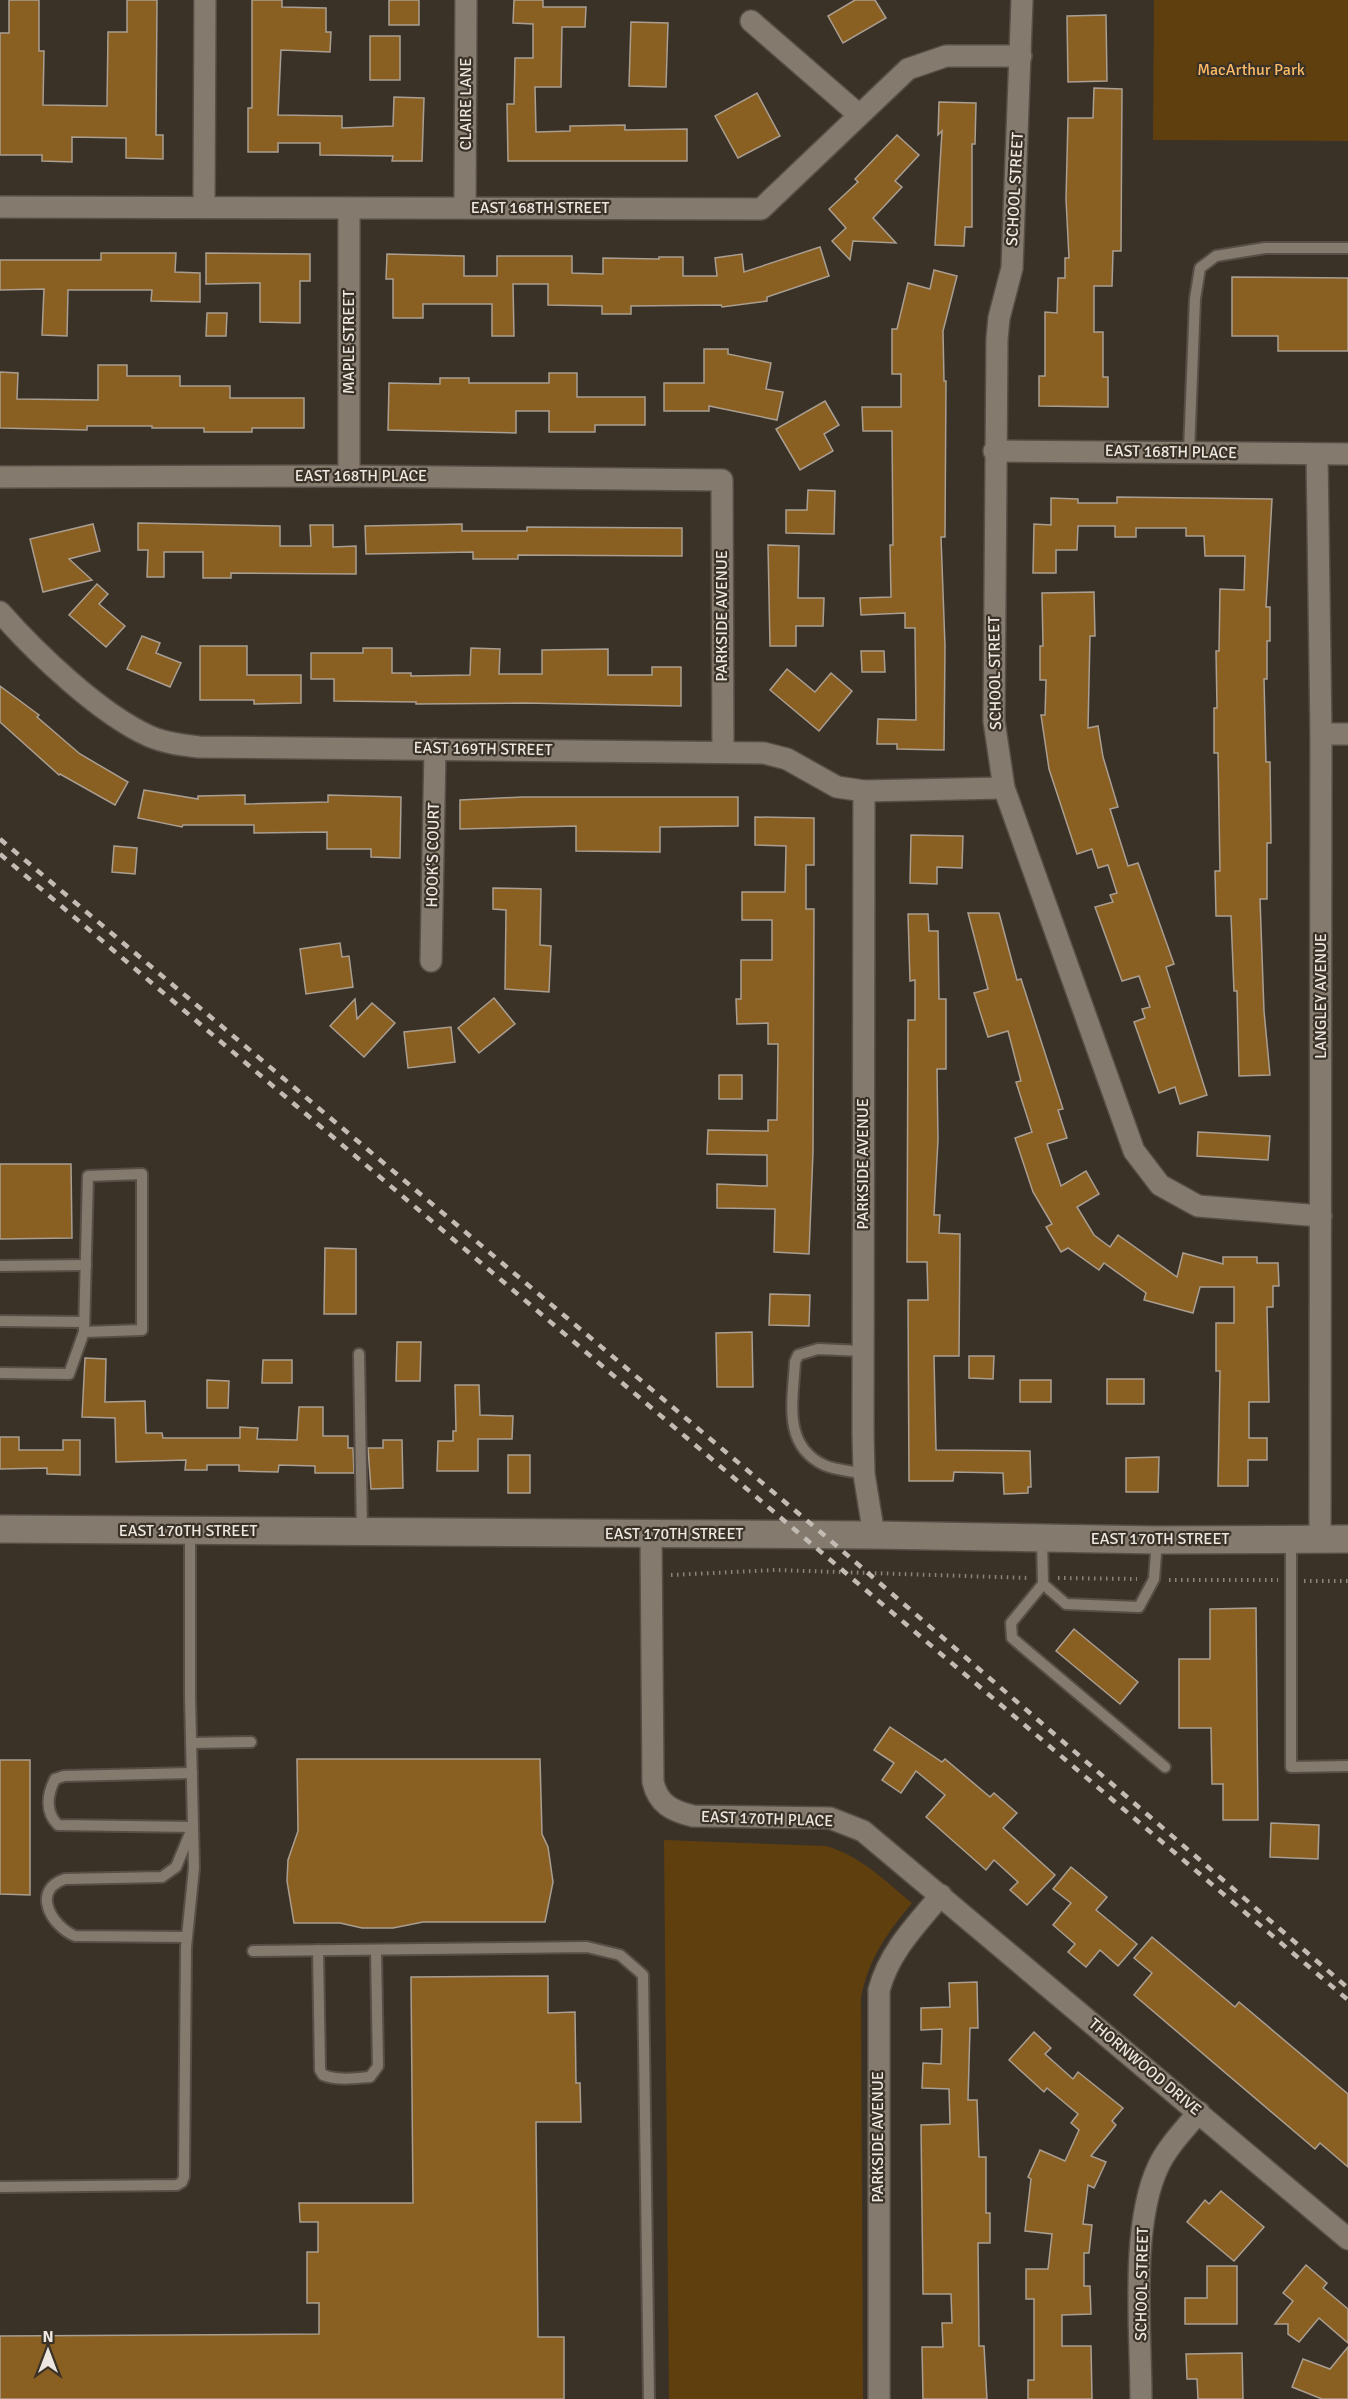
<svg xmlns="http://www.w3.org/2000/svg" width="1348" height="2399" viewBox="0 0 1348 2399" font-family="Signika,sans-serif">
  <style>
    .green { fill: #603f0f }
    .building { fill: #8a5f22; stroke: #a99e91; stroke-width: 1.5 }
    .lines { fill: none; stroke-linecap: round; stroke-linejoin: round }
    .service-casing { stroke: #574f46; stroke-width: 14 }
    .minor-casing { stroke: #574f46; stroke-width: 24 }
    .tertiary-casing { stroke: #574f46; stroke-width: 30 }
    .path { stroke: #8b847b; stroke-width: 4; stroke-dasharray: 1.5 4.5; stroke-linecap: butt }
    .service { stroke: #857a6e; stroke-width: 10 }
    .minor { stroke: #857a6e; stroke-width: 21 }
    .tertiary { stroke: #857a6e; stroke-width: 27 }
    .rail { stroke: #c2bcb4; stroke-width: 4.5; stroke-dasharray: 8 8; stroke-linecap: butt }
    .labels { text-anchor: middle; dominant-baseline: central; stroke-width: 4.5; stroke-linejoin: round; paint-order: stroke }
    .park-label { font-size: 16px; fill: #faba67; stroke: #3b3227 }
    .street-label { font-size: 16px; fill: #ece7e0; stroke: #3b3227 }
  </style>
  <rect width="100%" height="100%" fill="#3b3227"/>
  <!-- green -->
  <g class="green">
    <path d="M1154,0H1348V141L1153,140Z"/>
    <path d="M664,1840L826,1846C861,1856 885,1881 912,1903C887,1933 869,1958 861,1997L863,2399H669Z"/>
  </g>
  <!-- building -->
  <g class="building">
    <path d="M9,0H39V51H44L43,105L107,106L108,32H127V0H157L156,135H163V159L126,158V138L72,137V162L42,161V155H0V33H9Z"/>
    <path d="M252,0H282V7L326,8V32H331L330,52L281,50L278,115L342,116V128L393,126L394,97L424,98L422,161H392L393,156L320,155V143H278V152H248V108H252Z"/>
    <rect x="389" y="0" width="30" height="25"/>
    <path d="M514,0H543V7H586L585,27H562L561,87H535L536,132L570,131V126L625,125V130L687,129V161H508L507,104H514L515,58H533V24L513,23Z"/>
    <path d="M855,0H875L886,18L843,43L828,16Z"/>
    <path d="M1106,15L1107,81L1068,82L1067,16Z"/>
    <path d="M631,22L668,23L666,87L629,86Z"/>
    <rect x="370" y="36" width="30" height="44"/>
    <path d="M1094,88L1122,89L1121,251H1113L1112,286H1094V332H1103V377H1108V407L1039,406V376H1045V312L1057,313L1058,278H1065V258H1069L1066,199L1068,118H1093Z"/>
    <path d="M757,93L780,136L738,158L715,116Z"/>
    <path d="M939,102L976,103L975,144H972V227H965L964,246L935,245L942,131L938,135Z"/>
    <path d="M897,135L919,155L895,181L902,187L873,218L896,243L853,241L850,260L832,241L846,228L829,209L858,182L855,179Z"/>
    <path d="M820,247L829,276L767,297V301L722,307L721,305L631,306V314H602V306L548,305V284H513L514,336H492V304H423V318H393V279H386L387,254L464,256V276H497V256H572V273L603,274V258L659,259V257H683V276H717L715,258L742,254L744,272Z"/>
    <path d="M101,253H176L175,272L200,273V302L151,301L152,290H68L67,336L42,335L44,289L0,290V260H101Z"/>
    <path d="M206,253L310,254V281H300V323L260,322V283L206,284Z"/>
    <path d="M934,270L957,276L943,331L944,381H946L945,537H941L945,646L944,750L897,749V744H877L878,719L916,720L915,628H905V613L861,615L860,598L891,597L890,545H893L892,431H863L862,407H901V374H892V329H897L908,283L930,289Z"/>
    <path d="M1232,277L1348,278V351H1278V336H1232Z"/>
    <path d="M207,313H227L226,336H206Z"/>
    <path d="M704,349H728V354L771,363L766,389L783,392L777,420L709,406V411H664V383H704Z"/>
    <path d="M98,365H127V376H180V386H230V398H304V428H252V432H204V428H152V426H87V430L0,428V372L18,373L17,399L98,400Z"/>
    <path d="M549,373H577V397H645V425H595V432H549V411H516V433L388,430L389,383L440,384V378H469V383H549Z"/>
    <path d="M825,401L839,425L824,434L833,451L800,470L776,429Z"/>
    <path d="M808,490L835,491L834,534L786,533V510H807Z"/>
    <path d="M1117,497L1272,499L1266,607H1270V641H1267V679H1264L1266,762H1270L1271,843H1267V899H1260L1264,1011L1270,1075L1239,1076L1237,991H1234L1231,916H1216L1215,871H1220L1219,815L1218,753H1214V708H1217L1216,651H1219L1220,589L1244,590L1245,556H1205L1204,536H1186V528H1136V537H1115V526H1078L1077,550H1056V573H1033L1034,524L1051,525V498L1078,499V503H1117Z"/>
    <path d="M138,523L280,526V546H311L310,525H333V547L356,546V574L231,573V578H203V552H164V577H147L148,550H138Z"/>
    <path d="M93,524L100,551L69,559L92,580L43,592L30,539Z"/>
    <path d="M462,524V531H527V527L682,528V556L518,555V559H473V552L366,554L365,526Z"/>
    <path d="M768,545L799,546L798,598H824L823,626H796V646H770Z"/>
    <path d="M97,584L108,594L99,604L125,626L106,647L69,615Z"/>
    <path d="M1094,592L1095,636H1090L1088,728L1098,726L1103,757L1118,807L1110,809L1128,866L1138,863L1174,964L1166,967L1207,1095L1180,1104L1175,1087L1159,1093L1134,1022L1145,1018L1142,1009L1150,1007L1139,976L1122,981L1095,907L1113,902L1110,895L1117,893L1108,865L1098,868L1092,849L1077,854L1049,769L1041,715H1045L1046,680H1040V646H1043L1042,593Z"/>
    <path d="M142,636L160,643L156,653L181,663L170,687L127,669Z"/>
    <path d="M200,646H247V675H301V703L254,704V700H200Z"/>
    <path d="M363,648H392V673H411V676L470,675L471,648L500,649L499,674H542V650L608,649V675H652V667H681V706L524,703L416,704V702L334,701V679H311V653H363Z"/>
    <path d="M861,651H884L885,672H862Z"/>
    <path d="M787,669L815,692L831,673L852,691L819,731L770,690Z"/>
    <path d="M0,686L39,715L37,717L80,754L128,782L115,805L60,774L59,775L0,722Z"/>
    <path d="M144,790L198,799V796L245,795V804L328,802V795L401,797L400,858L371,857V849H327V832L254,833V825H183L182,827L138,818Z"/>
    <path d="M522,797H738V826L660,827V852L576,851V826L460,829V800Z"/>
    <path d="M755,817L814,818V865H806V909H814L813,1152L809,1254L774,1252L775,1209L717,1208V1184L767,1186V1155L707,1154L708,1130L768,1131V1120H777L778,1044H768V1023L737,1024L736,999H741V960H772V920H742V892H785L786,846L755,845Z"/>
    <path d="M911,835L963,836L962,868L937,867V884L910,883Z"/>
    <path d="M114,846L137,848L135,874L112,872Z"/>
    <path d="M493,888L541,889L540,945L551,946L549,992L505,989L506,910L493,909Z"/>
    <path d="M968,913H999L1017,980L1021,979L1063,1109L1058,1110L1067,1138L1047,1144L1061,1186L1086,1171L1099,1194L1077,1207L1094,1235L1110,1247L1118,1235L1177,1277L1183,1253L1223,1264V1257H1257V1263H1278L1279,1286H1273V1307H1267L1269,1402H1249V1438H1267V1460H1248V1486H1218L1220,1371H1216V1323H1234V1287H1200L1193,1313L1144,1300L1146,1293L1104,1263L1099,1270L1068,1248L1061,1252L1046,1227L1052,1224L1033,1192L1015,1138L1032,1132L1016,1082L1021,1081L1008,1031L988,1037L974,993L988,989Z"/>
    <path d="M908,914H928L929,931H938L939,999H946V1069H937L938,1140L934,1215H940L939,1233L960,1234L959,1356H934L936,1450L1030,1451L1031,1487H1028V1493L1004,1494L1003,1473L954,1472L953,1481H909L908,1300H928L927,1262H907L908,1020H915V980L910,981Z"/>
    <path d="M340,943L342,957L349,956L353,987L306,994L300,949Z"/>
    <path d="M494,998L515,1024L479,1053L458,1028Z"/>
    <path d="M355,999L357,1019L372,1003L395,1023L364,1057L330,1026Z"/>
    <path d="M451,1027L455,1062L408,1068L404,1032Z"/>
    <rect x="719" y="1075" width="23" height="24"/>
    <path d="M1198,1132L1270,1136L1268,1160L1197,1156Z"/>
    <path d="M0,1164H71L72,1238L0,1239Z"/>
    <path d="M325,1248L356,1249V1314H324Z"/>
    <path d="M770,1294L810,1295L809,1326L769,1325Z"/>
    <path d="M752,1332L753,1387H717L716,1333Z"/>
    <path d="M397,1342H421L420,1381H396Z"/>
    <path d="M969,1356H994L993,1379L969,1378Z"/>
    <path d="M85,1358L106,1359L105,1402L145,1401L146,1433H162L163,1438H240V1427L258,1428L257,1439L297,1440L299,1407H323V1436H348V1448H353L354,1473H315V1466L279,1465L278,1472L239,1471V1465H207V1470H185L186,1460L116,1462L115,1418L82,1417Z"/>
    <path d="M263,1360H292V1383H262Z"/>
    <rect x="1107" y="1379" width="37" height="25"/>
    <path d="M207,1380L229,1381L228,1408H207Z"/>
    <rect x="1020" y="1380" width="31" height="22"/>
    <path d="M455,1385H479L480,1415L513,1416L512,1439H478V1471H437L438,1441H453V1431H456Z"/>
    <path d="M0,1437H19V1450H63V1440H80V1475L47,1474V1468L0,1469Z"/>
    <path d="M383,1440H402L403,1488L371,1489L368,1448H383Z"/>
    <rect x="508" y="1455" width="22" height="38"/>
    <path d="M1159,1457L1158,1492H1126V1458Z"/>
    <path d="M1256,1608L1258,1820H1223V1784H1212L1211,1728H1179V1659H1210V1609Z"/>
    <path d="M1074,1629L1138,1682L1120,1704L1056,1651Z"/>
    <path d="M890,1727L942,1762L945,1759L990,1797L994,1793L1017,1813L1003,1828L1055,1875L1027,1905L1010,1890L1018,1882L994,1860L986,1870L926,1817L945,1795L916,1771L901,1793L882,1780L894,1763L874,1750Z"/>
    <path d="M297,1759H540L542,1834L548,1847L553,1882L545,1922H423L393,1928H362L340,1923H294L287,1881L288,1860L298,1831Z"/>
    <path d="M0,1760H30V1895L0,1894Z"/>
    <path d="M1271,1823L1319,1825L1318,1859L1270,1857Z"/>
    <path d="M1071,1867L1107,1897L1096,1910L1137,1944L1118,1966L1100,1950L1086,1967L1068,1952L1075,1944L1053,1925L1071,1903L1053,1889Z"/>
    <path d="M1152,1937L1235,2007L1239,2002L1348,2094V2167L1320,2143L1315,2149L1134,1995L1152,1973L1134,1958Z"/>
    <path d="M548,1976V2013L575,2012L576,2083H580L581,2122H536L538,2337H564V2399H0V2336L319,2334V2303H307V2252H318V2222H300L299,2203H413L411,1977Z"/>
    <path d="M977,1982L978,2028H970L968,2100H977L979,2157H986V2213H990V2243H978L979,2346H984L987,2399H923L922,2347H943L942,2323H952L951,2294H923L921,2125L950,2124L949,2089L922,2088L923,2063L941,2064L942,2029L921,2030V2008L950,2007L949,1983Z"/>
    <path d="M1034,2032L1051,2048L1045,2054L1073,2079L1078,2072L1123,2108L1112,2121L1116,2125L1091,2156L1106,2162L1094,2188L1088,2185L1083,2224L1092,2225L1089,2253H1084V2286H1090L1091,2314L1062,2315V2346H1091L1092,2399H1028V2380H1034V2299H1026V2269H1048L1052,2234L1025,2231L1031,2179L1028,2177L1040,2150L1065,2161L1079,2130L1071,2123L1078,2114L1047,2088L1044,2092L1009,2060Z"/>
    <path d="M1221,2191L1264,2227L1234,2261L1187,2222L1205,2200L1209,2204Z"/>
    <path d="M1306,2265L1327,2283L1323,2288L1348,2309V2343L1319,2318L1299,2342L1288,2334V2324H1275L1293,2301L1283,2293Z"/>
    <path d="M1207,2266H1237V2324H1185V2298H1207Z"/>
    <path d="M1348,2347V2399H1322L1292,2387L1303,2359L1330,2369Z"/>
    <path d="M1242,2353L1243,2399H1198L1197,2379H1187L1186,2354Z"/>
  </g>
  <g class="lines">
    <defs>
      <g id="service">
        <path d="M1189,451L1195,299L1200,268L1216,256L1265,248H1348"/>
        <path d="M0,1266L86,1265"/>
        <path d="M0,1321L84,1322"/>
        <path d="M863,1351L818,1349L798,1355L795,1362C793,1400 782,1445 824,1465C835,1470 852,1471 864,1474"/>
        <path d="M359,1354L362,1532"/>
        <path d="M0,1373L69,1374L84,1332L88,1176L142,1174V1330L84,1332"/>
        <path d="M1042,1539L1043,1584L1066,1604L1139,1607L1154,1579L1157,1541"/>
        <path d="M1291,1539V1767L1348,1766"/>
        <path d="M1043,1584L1011,1623L1012,1638L1165,1767"/>
        <path d="M191,1743L251,1742"/>
        <path d="M192,1773L64,1776L55,1779C47,1795 45,1812 58,1825L193,1827"/>
        <path d="M187,1937L75,1936C51,1926 31,1890 65,1879L162,1877L176,1867L191,1831"/>
        <path d="M318,1950L320,2070L323,2075C338,2081 355,2078 370,2077L378,2066L376,1950"/>
        <path d="M253,1951L587,1947L620,1955L643,1975L649,2399"/>
        <path d="M0,2187L177,2185L182,2182L184,2177L186,1947L194,1868L190,1697V1531"/>
      </g>
      <g id="minor">
        <path d="M1022,0L1012,268L999,318L997,339L994,721L1004,788L1134,1151L1160,1185L1198,1206L1321,1216"/>
        <path d="M751,21L858,114"/>
        <path d="M204,206L205,0"/>
        <path d="M0,207L761,209L908,69L946,56H1021"/>
        <path d="M465,207L466,0"/>
        <path d="M994,451L1348,454"/>
        <path d="M1317,454L1321,734L1320,1539"/>
        <path d="M349,476V209"/>
        <path d="M0,477L349,476L722,480L723,752"/>
        <path d="M0,612C36,653 100,714 149,736C165,743 182,745 199,747L764,753L787,759L837,787L864,791L1004,788"/>
        <path d="M1321,734H1348"/>
        <path d="M864,791L863,1433L864,1474L874,1535"/>
        <path d="M431,961L435,749"/>
        <path d="M651,1534L653,1782C658,1804 672,1811 693,1816L830,1818L863,1831L1348,2239"/>
        <path d="M879,2399V1990C889,1952 916,1925 941,1895"/>
        <path d="M1141,2399C1141,2333 1130,2227 1158,2167C1167,2147 1185,2129 1199,2112"/>
      </g>
      <path id="tertiary" d="M0,1529L874,1535L1157,1540L1348,1539"/>
    </defs>
    <!-- service casing -->
    <use href="#service" class="service-casing"/>
    <!-- minor casing -->
    <use href="#minor" class="minor-casing"/>
    <!-- tertiary casing -->
    <use href="#tertiary" class="tertiary-casing"/>
    <!-- path -->
    <g class="path">
      <path d="M671,1575L775,1570L1029,1578"/>
      <path d="M1058,1578L1137,1579"/>
      <path d="M1169,1580H1278"/>
      <path d="M1304,1581H1348"/>
    </g>
    <!-- service -->
    <use href="#service" class="service"/>
    <!-- minor -->
    <use href="#minor" class="minor"/>
    <!-- tertiary -->
    <use href="#tertiary" class="tertiary"/>
    <!-- rail -->
    <g class="rail">
      <path d="M0,839L824,1535L1348,1988"/>
      <path d="M0,854L1348,2000"/>
    </g>
  </g>
  <g class="labels">
    <!-- park labels -->
    <g class="park-label">
      <text x="1251" y="70">MacArthur Park</text>
    </g>
    <!-- street labels -->
    <g class="street-label">
      <text transform="translate(466 104) rotate(-90)">CLAIRE LANE</text>
      <text transform="translate(1015 189) rotate(-87)">SCHOOL STREET</text>
      <text x="540" y="208">EAST 168TH STREET</text>
      <text transform="translate(349 342) rotate(-90)">MAPLE STREET</text>
      <text transform="translate(1171 452) rotate(1)">EAST 168TH PLACE</text>
      <text x="361" y="476">EAST 168TH PLACE</text>
      <text transform="translate(722 616) rotate(-90)">PARKSIDE AVENUE</text>
      <text transform="translate(995 673) rotate(-91)">SCHOOL STREET</text>
      <text transform="translate(483 749) rotate(1)">EAST 169TH STREET</text>
      <text transform="translate(433 855) rotate(-89)">HOOK'S COURT</text>
      <text transform="translate(1321 996) rotate(-90)">LANGLEY AVENUE</text>
      <text transform="translate(863 1164) rotate(-90)">PARKSIDE AVENUE</text>
      <text x="188" y="1531">EAST 170TH STREET</text>
      <text x="674" y="1534">EAST 170TH STREET</text>
      <text x="1160" y="1539">EAST 170TH STREET</text>
      <text transform="translate(767 1819) rotate(2)">EAST 170TH PLACE</text>
      <text transform="translate(1145 2067) rotate(40)">THORNWOOD DRIVE</text>
      <text transform="translate(878 2137) rotate(-90)">PARKSIDE AVENUE</text>
      <text transform="translate(1142 2284) rotate(-89)">SCHOOL STREET</text>
    </g>
  </g>
  <!-- north arrow -->
  <g transform="translate(48 2351)" stroke="#3b3227" stroke-width="4.5" paint-order="stroke">
  <path d="M0-4.5L10 22L0 15L-10 22Z" fill="#ece7e0"/>
  <text y="-9" font-size="16" font-weight="bold" text-anchor="middle" fill="#ece7e0">N</text>
  </g>
</svg>
